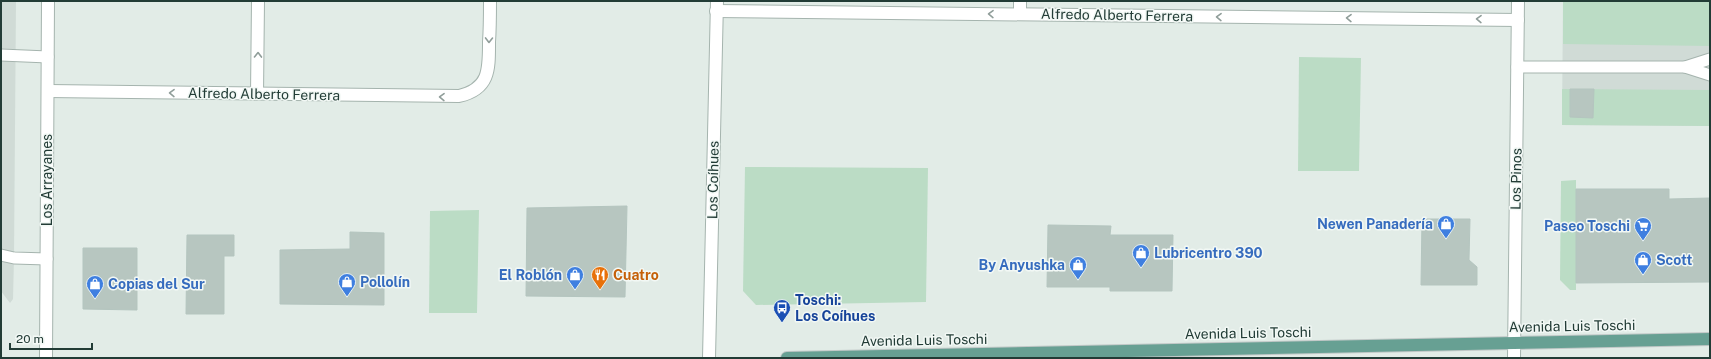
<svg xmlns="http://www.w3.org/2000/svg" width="1711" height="359" viewBox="0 0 1711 359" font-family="'Public Sans',sans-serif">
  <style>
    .built { fill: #d0dbd6 }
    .green { fill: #bbdcc5 }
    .building { fill: #b7c6c0; stroke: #b4c5bf }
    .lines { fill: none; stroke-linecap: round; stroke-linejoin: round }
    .service-casing { stroke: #a5b4ae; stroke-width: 13 }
    .minor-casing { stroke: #a5b4ae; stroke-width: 14 }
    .tertiary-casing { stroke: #a5b4ae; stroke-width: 14 }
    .primary-casing { stroke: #c1c8c7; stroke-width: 14 }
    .service { stroke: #fff; stroke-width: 11 }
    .minor { stroke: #fff; stroke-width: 12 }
    .tertiary { stroke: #fff; stroke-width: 12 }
    .primary { stroke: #67a093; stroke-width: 12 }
    .oneway { stroke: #909e9a }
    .labels { text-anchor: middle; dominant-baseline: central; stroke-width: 3; stroke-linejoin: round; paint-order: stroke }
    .street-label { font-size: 14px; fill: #223c36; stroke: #f2f8f5 }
    .shop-label { font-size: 14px; font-weight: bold; fill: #366cbe; stroke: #f2f8f5; text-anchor: end }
    .food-label { font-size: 14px; font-weight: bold; fill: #c56008; stroke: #f2f8f5; text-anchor: start }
    .transit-label { font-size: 14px; font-weight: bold; fill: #164399; stroke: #f2f8f5; text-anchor: start }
  </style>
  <rect width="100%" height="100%" fill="#e2ece7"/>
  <!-- built -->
  <g class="built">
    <path d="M1,1H16L14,258L13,299L10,303L1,291Z"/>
    <path d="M1563,1H1710V126L1562,125Z"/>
  </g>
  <!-- green -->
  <g class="green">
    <path d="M1563,1H1710V46L1563,44Z"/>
    <path d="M1299,57L1361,58L1359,171H1298Z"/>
    <path d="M1562,89L1710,90V126L1562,125Z"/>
    <path d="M745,167L928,168L926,302L756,305L743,291Z"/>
    <path d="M1576,180V290H1570L1560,280L1561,181Z"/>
    <path d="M479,210L477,313H429L430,211Z"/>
  </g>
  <!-- building -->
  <g class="building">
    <path d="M1570,89H1594L1593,118L1570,117Z"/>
    <path d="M1576,189H1669V199L1710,198V282L1576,283Z"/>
    <path d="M627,206L625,297L526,296L527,208Z"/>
    <path d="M1422,219H1470L1469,260L1477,267V285H1421Z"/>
    <path d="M1048,225L1111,226L1110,235H1173L1172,291H1110V287H1047Z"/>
    <path d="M350,232L384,233V305L280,304V250L350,249Z"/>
    <path d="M187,235H234V256H224V314H186Z"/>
    <path d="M83,248H137V310L83,309Z"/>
  </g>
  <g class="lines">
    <defs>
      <g id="service">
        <path d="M1,55L48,57"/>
        <path d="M1517,67H1685L1710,59"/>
        <path d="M1685,67L1710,75"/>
        <path d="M1,255L14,258L47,259"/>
      </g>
      <g id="minor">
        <path d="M716,11L1518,20"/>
        <path d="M1020,14V1"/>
        <path d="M48,91L459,96C490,89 489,69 489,42C490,28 490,15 490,1"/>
        <path d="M257,94L258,1"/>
        <path d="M46,358L48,1"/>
      </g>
      <g id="tertiary">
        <path d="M709,358L717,1"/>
        <path d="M1514,358L1518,1"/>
      </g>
      <path id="primary" d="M787,358L1710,339"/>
    </defs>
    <!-- service casing -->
    <use href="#service" class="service-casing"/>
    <!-- minor casing -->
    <use href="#minor" class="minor-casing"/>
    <!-- tertiary casing -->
    <use href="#tertiary" class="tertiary-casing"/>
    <!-- primary casing -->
    <use href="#primary" class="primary-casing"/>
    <!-- service -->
    <use href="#service" class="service"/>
    <!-- minor -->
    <use href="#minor" class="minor"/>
    <!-- tertiary -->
    <use href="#tertiary" class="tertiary"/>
    <!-- primary -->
    <use href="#primary" class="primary"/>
  </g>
  <!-- one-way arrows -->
  <defs><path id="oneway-chevron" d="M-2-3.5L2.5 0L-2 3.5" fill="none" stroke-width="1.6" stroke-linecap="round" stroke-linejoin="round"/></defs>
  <g class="oneway">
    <use href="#oneway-chevron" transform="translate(991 14) rotate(-179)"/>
    <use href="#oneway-chevron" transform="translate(1219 17) rotate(-179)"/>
    <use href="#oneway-chevron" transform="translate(1349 18) rotate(-179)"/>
    <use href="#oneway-chevron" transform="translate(1479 19) rotate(-179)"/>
    <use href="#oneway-chevron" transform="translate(489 40) rotate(91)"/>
    <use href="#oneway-chevron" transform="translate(258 55) rotate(-89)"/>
    <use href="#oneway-chevron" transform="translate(172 93) rotate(-179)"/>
    <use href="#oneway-chevron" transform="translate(442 97) rotate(-179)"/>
  </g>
  <!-- icons -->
  <defs>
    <symbol id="shop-pin" viewBox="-11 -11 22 30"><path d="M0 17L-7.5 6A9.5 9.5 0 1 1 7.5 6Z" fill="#3f7fe0" stroke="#f2f8f5"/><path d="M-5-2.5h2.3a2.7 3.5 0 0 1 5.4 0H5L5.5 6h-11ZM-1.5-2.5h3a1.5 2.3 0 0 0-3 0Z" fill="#fff"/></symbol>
    <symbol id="supermarket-pin" viewBox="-11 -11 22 30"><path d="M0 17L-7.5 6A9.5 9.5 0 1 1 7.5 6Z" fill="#3f7fe0" stroke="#f2f8f5"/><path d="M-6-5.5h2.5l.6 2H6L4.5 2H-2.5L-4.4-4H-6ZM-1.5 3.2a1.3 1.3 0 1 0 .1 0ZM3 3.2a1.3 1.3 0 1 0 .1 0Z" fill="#fff"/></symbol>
    <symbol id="restaurant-pin" viewBox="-11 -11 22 30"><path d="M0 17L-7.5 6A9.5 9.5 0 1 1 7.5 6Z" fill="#e8710a" stroke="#f2f8f5"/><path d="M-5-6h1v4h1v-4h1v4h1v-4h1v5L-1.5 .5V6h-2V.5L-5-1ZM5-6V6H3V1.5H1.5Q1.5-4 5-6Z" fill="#fff"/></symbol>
    <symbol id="bus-pin" viewBox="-11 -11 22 30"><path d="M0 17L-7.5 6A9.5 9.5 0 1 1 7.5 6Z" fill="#1a4fb4" stroke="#f2f8f5"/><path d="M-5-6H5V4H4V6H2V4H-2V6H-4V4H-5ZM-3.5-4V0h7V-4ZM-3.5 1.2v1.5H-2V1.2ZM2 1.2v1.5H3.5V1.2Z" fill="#fff"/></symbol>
  </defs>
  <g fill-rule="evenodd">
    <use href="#shop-pin" x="1436" y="214" width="20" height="27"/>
    <use href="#supermarket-pin" x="1633" y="216" width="20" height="27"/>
    <use href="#shop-pin" x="1131" y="243" width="20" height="27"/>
    <use href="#shop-pin" x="1633" y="250" width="20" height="27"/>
    <use href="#shop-pin" x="1068" y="255" width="20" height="27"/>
    <use href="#shop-pin" x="565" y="265" width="20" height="27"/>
    <use href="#restaurant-pin" x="590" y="265" width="20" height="27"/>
    <use href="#shop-pin" x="337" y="272" width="20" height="27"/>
    <use href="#shop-pin" x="85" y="274" width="20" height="27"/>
    <use href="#bus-pin" x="772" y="298" width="20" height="27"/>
  </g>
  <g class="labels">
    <!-- street labels -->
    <g class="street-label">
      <text transform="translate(1117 15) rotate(1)">Alfredo Alberto Ferrera</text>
      <text transform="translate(264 94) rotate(1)">Alfredo Alberto Ferrera</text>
      <text transform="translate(1516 179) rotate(-89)">Los Pinos</text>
      <text transform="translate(47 180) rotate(-90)">Los Arrayanes</text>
      <text transform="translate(713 180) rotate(-89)">Los Coíhues</text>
      <text transform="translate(1572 326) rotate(-1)">Avenida Luis Toschi</text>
      <text transform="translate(1248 333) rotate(-1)">Avenida Luis Toschi</text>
      <text transform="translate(924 340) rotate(-1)">Avenida Luis Toschi</text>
    </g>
    <!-- shop labels -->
    <g class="shop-label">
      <text x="1433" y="224">Newen Panadería</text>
      <text x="1630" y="226">Paseo Toschi</text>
      <text x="1154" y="253" text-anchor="start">Lubricentro 390</text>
      <text x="1656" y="260" text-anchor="start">Scott</text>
      <text x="1065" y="265">By Anyushka</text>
      <text x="562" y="275">El Roblón</text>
      <text x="360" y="282" text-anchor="start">Pollolín</text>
      <text x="108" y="284" text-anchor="start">Copias del Sur</text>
    </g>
    <!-- food labels -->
    <g class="food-label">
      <text x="613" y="275">Cuatro</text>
    </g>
    <!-- transit labels -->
    <g class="transit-label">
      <text x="795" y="300">Toschi:<tspan x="795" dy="16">Los Coíhues</tspan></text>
    </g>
  </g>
  <!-- border -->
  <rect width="1711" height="359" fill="none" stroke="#223c36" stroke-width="4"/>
  <!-- scale -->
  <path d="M10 343v6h82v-6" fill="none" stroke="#223c36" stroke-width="2"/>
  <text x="16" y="343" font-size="12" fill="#223c36" stroke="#f2f8f5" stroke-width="3" paint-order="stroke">20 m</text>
</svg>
